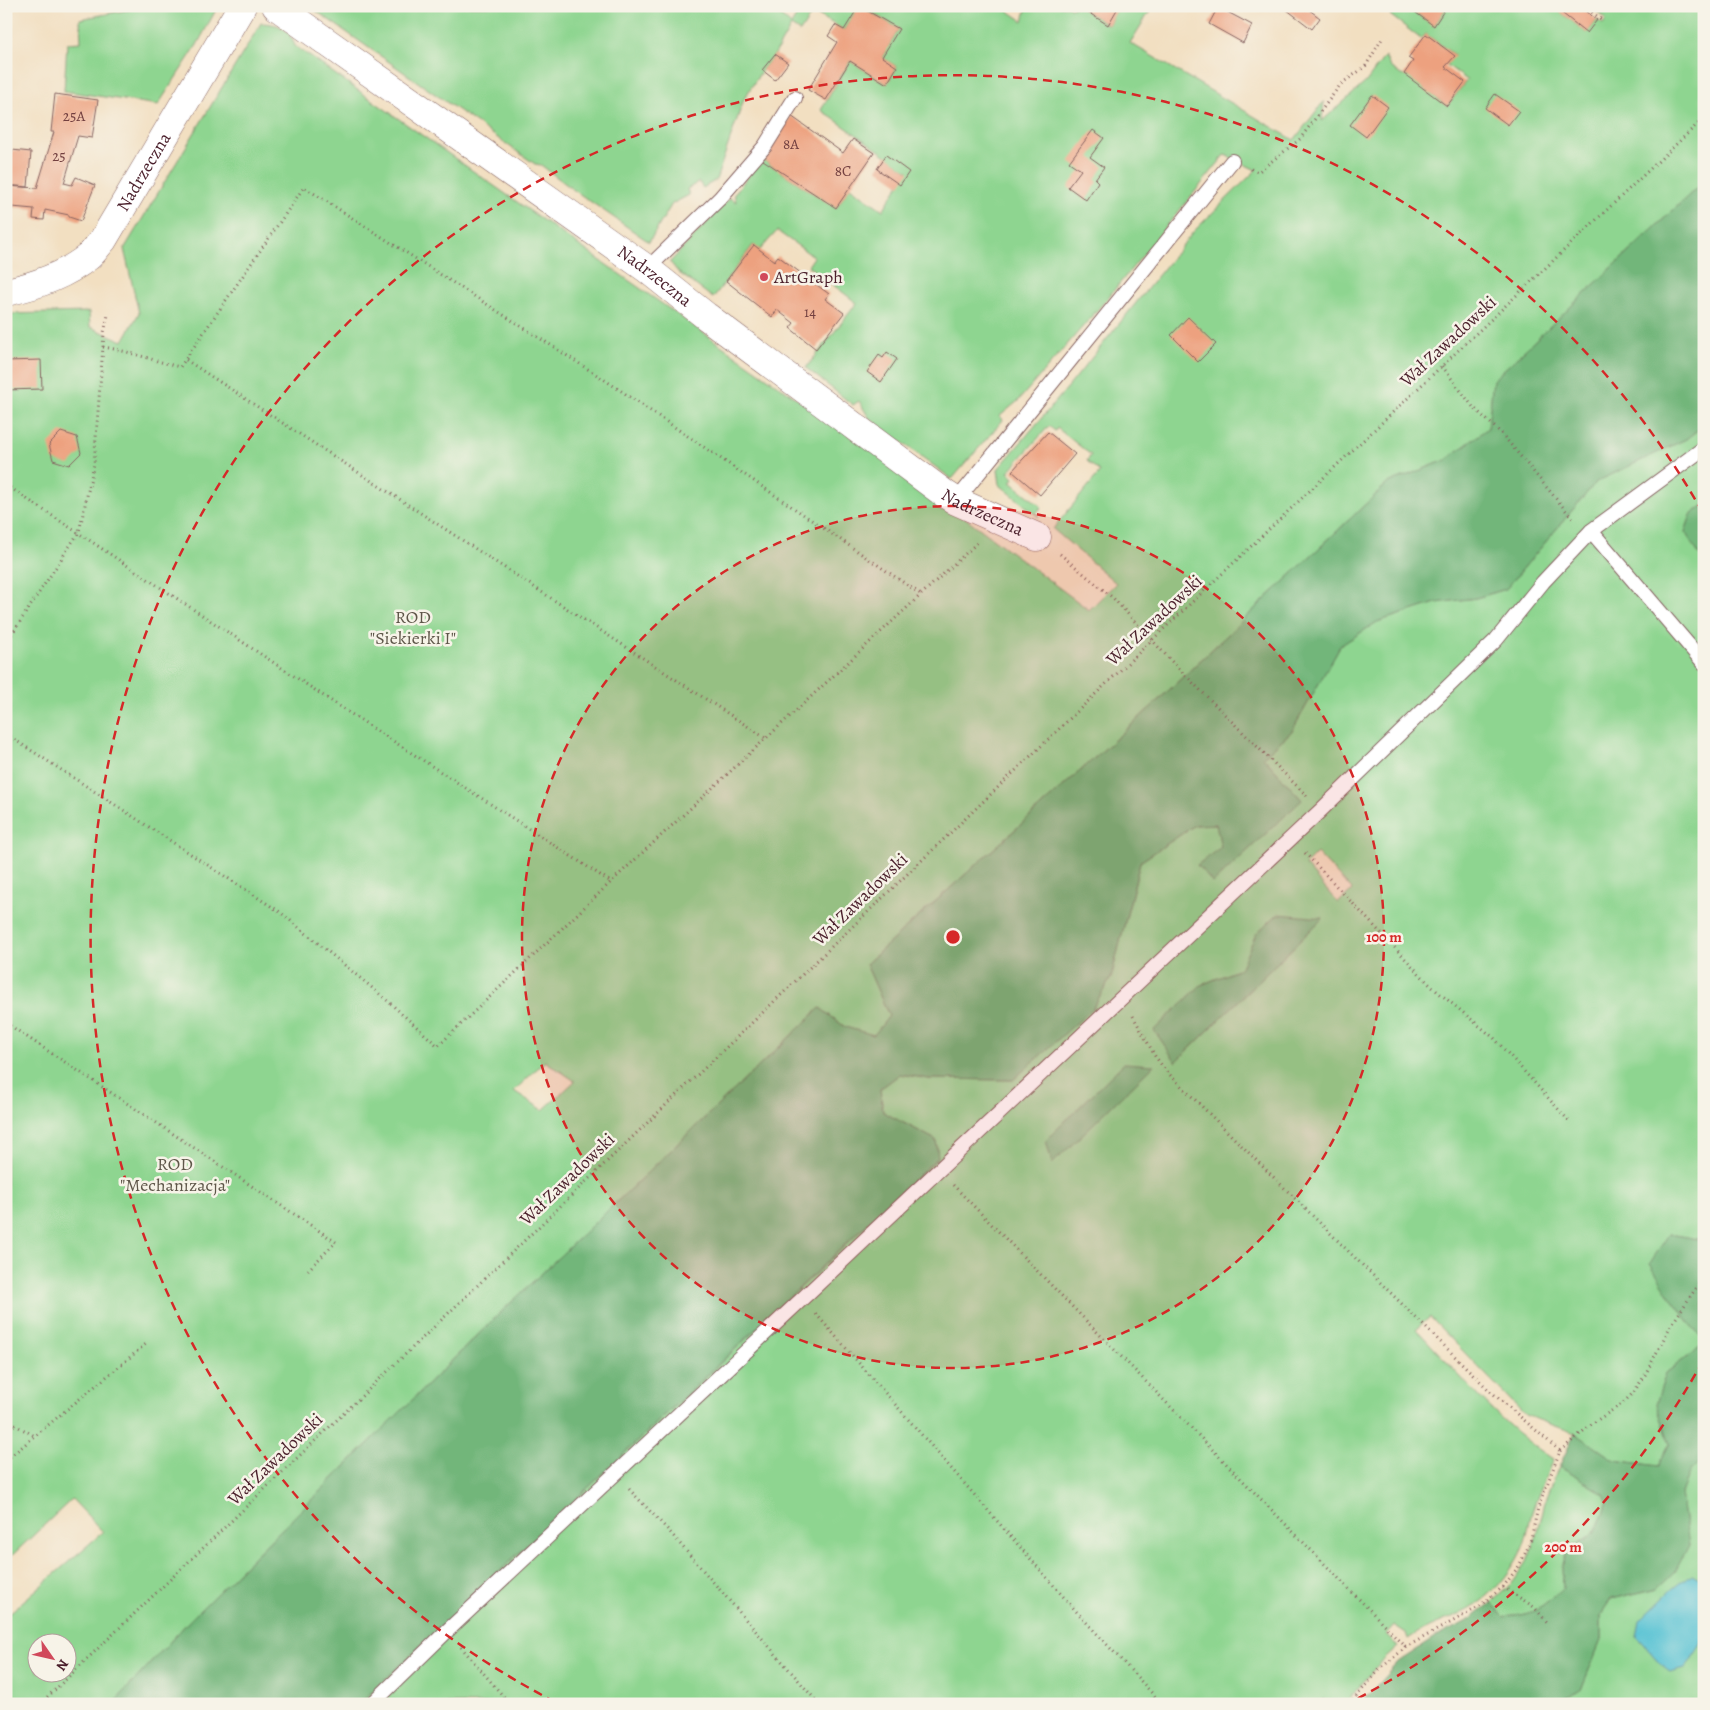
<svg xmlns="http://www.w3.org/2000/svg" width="1710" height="1710" viewBox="0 0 1710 1710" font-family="Alegreya,serif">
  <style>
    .green { fill: #8ed590; stroke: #6c7a5e; fill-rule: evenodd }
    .forest { fill: #72b67a; stroke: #5e6a52 }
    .water { fill: #59c3d4; stroke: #527180 }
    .building { fill: #eda17f }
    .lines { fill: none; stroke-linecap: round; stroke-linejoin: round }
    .lane-casing { stroke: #856260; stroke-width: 16 }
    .street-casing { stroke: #856260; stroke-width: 29 }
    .path { stroke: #856260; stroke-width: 3; stroke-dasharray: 1 4; stroke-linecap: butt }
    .lane { stroke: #fff; stroke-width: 14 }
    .street { stroke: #fff; stroke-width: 28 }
    .ring { fill: none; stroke: #d62828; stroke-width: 2.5; stroke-dasharray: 9 6 }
    .poi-dot { fill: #d1495b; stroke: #f7f3e8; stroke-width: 2 }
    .labels { text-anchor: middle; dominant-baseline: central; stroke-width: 5; stroke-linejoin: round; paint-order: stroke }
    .number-label { font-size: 15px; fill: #734040 }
    .street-label { font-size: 18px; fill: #4a1f2b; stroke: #f7f3e8 }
    .poi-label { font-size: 18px; fill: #4a1f2b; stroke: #f7f3e8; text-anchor: start }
    .park-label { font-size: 18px; fill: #5e5649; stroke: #f7f3e8 }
    .centre { fill: #d62828; stroke: #f7f3e8; stroke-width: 2.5 }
    .ring-label { font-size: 15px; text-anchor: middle; font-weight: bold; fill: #d62828; stroke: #f7f3e8; stroke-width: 5; stroke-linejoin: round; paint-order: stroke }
  </style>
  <rect width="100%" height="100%" fill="#f7f3e8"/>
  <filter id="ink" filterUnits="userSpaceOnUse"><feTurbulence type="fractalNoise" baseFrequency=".02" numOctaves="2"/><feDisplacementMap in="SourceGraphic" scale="10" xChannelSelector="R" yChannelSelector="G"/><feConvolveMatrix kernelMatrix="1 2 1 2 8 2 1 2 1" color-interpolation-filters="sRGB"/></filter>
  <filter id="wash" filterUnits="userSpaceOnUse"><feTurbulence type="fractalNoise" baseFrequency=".0096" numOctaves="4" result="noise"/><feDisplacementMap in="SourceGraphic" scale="20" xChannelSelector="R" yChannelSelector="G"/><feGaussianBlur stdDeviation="1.12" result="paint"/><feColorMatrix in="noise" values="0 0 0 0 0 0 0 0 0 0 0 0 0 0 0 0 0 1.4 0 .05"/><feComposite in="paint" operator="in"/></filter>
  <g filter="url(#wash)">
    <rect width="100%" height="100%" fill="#f2dfc1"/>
    <!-- green -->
    <g class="green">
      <path d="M149,6H218L197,45L158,105L64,91L67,43L81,42L80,19Z"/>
      <path d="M309,6H770L791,25L803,6H859L844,30L813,12L800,32L791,26L775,54L762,70L744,99L716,180L703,188L699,182L687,189L689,195L672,204L649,242L571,188L541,165L535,164Z"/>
      <path d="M860,6H1001L1023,21L1027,6H1068L1070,8L1078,6L1108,25L1119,6H1153L1130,43L1294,140L1324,101L1322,121L1366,82L1385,56L1390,67L1401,75L1409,77L1447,106L1467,80L1447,65L1454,55L1426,34L1421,39L1390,15L1396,6H1406L1434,26L1447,6H1553L1587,33L1597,20L1603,24L1606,19L1590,6H1702L1704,8V181L1493,380L1488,428L1446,460L1388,483L1150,708L866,964L889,1016L874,1036L845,1027L820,1008L496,1317L191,1619L113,1704H6V1616L103,1532L72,1499L6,1561V314L89,312L90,327L123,341L139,313L124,249L261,23C281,24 288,28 295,46L940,499L1089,610L1116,583L1053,529L1100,472L1087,461L1091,455L1057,428L1055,431L1049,426L1008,472L1014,478L1011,482L1042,507L1036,513L1039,517L1000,485L998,469L1069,386L1194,231L1256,170L1225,155L1106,300L1018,401L1000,416L1003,420L952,479L869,418L859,401L853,405L806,368L857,303L808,266L814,257L777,231L760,250L753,245L713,298L678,272L670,262L730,198L736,202L734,194L757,165L763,160L836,208L850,187L883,210L908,171L821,110L850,61L887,84L897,67L882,57L899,29ZM545,1061L575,1081L543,1110L514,1091ZM38,1642H68V1672H38Z"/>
      <path d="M1704,425V505L1691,515L1685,532L1704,562V1240L1669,1234L1674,1302L1704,1341V1344L1666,1373L1656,1404L1670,1443L1658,1466L1614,1460L1575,1433L1525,1415L1430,1317L1416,1329C1459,1374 1500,1425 1553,1459C1546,1477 1538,1494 1532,1512C1529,1522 1528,1533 1525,1542C1516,1566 1497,1591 1476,1605C1455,1619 1429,1624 1408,1639L1406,1633L1394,1625L1386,1634L1398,1647L1375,1668L1345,1704H1328L1323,1699L1318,1704H359L938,1158L936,1140L883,1112L880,1089L900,1074L929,1079L1013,1080L1092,1009L1111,978L1140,862L1195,825L1217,824L1221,847L1301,799L1263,757L1292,731L1340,646L1377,622L1436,603L1476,598L1506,589L1596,482L1686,439ZM1317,853L1352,890L1338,903L1305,865ZM1323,918L1176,1062L1201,985L1240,969Z"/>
      <path d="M1704,1458V1704H1557L1582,1687L1601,1640V1614L1611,1599L1658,1588L1689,1545L1681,1493L1690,1471Z"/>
      <path d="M1559,1467L1604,1494L1608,1503C1598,1533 1594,1534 1568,1549L1562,1567L1563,1588C1541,1610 1535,1614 1504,1617L1491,1603L1514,1581L1527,1562L1537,1535L1545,1502Z"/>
    </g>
    <!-- forest -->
    <g class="forest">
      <path d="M1704,181V425L1686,439L1596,482L1506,589L1476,598L1436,603L1377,622L1340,646L1292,731L1263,757L1302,800L1213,883L1197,865L1221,847L1216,824L1195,825L1140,862L1111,978L1092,1009L1013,1080L929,1079L900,1074L880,1089L883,1112L936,1140L938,1157L359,1704H113L191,1619L496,1317L820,1008L845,1027L874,1035L889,1016L866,964L1150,708L1388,483L1446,460L1488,428L1493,380Z"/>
      <path d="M1704,505V562L1685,532L1691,515Z"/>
      <path d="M1278,914L1323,918L1176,1062L1154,1030L1201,985L1240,969L1256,934Z"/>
      <path d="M1124,1063L1154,1065L1052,1164L1046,1140Z"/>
      <path d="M1669,1234L1704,1240V1341L1674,1302L1650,1263Z"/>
      <path d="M1704,1344V1458L1690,1471L1681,1493L1689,1545L1675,1572L1658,1588L1611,1599L1601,1614V1640L1582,1687L1557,1704H1360L1398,1662L1436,1637L1471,1619L1491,1603L1504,1617C1535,1614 1541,1610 1563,1588L1562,1567L1568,1549C1594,1535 1598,1533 1608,1503L1604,1494L1559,1467L1575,1433L1614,1460L1658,1466L1670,1443L1656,1404L1666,1373Z"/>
    </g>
    <!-- water -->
    <path class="water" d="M1691,1574L1702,1580L1704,1585V1640L1685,1669L1670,1673L1637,1636L1640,1620L1672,1589Z"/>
    <g id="blocks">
      <!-- building -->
      <g class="building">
        <path d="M859,6L899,29L882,57L897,67L887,84L850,61L826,100L808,90L837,42L828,36L835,25L844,30Z"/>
        <path d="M1078,6H1119L1108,25Z"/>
        <path d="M1282,6H1304L1320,18L1312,29Z"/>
        <path d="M1415,6H1447L1434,26L1412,10Z"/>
        <path d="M1553,6H1580L1597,20L1587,33Z"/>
        <path d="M1218,7L1252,25L1243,43L1209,24Z"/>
        <path d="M1426,34L1455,56L1445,67L1465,82L1447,106L1404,74L1413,61L1408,58Z"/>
        <path d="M775,54L788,63L775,80L762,70Z"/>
        <path d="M55,94L98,100L92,138L78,136L64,183L72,185L76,177L95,185L81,221L69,217V215L45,210L44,220L33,219L34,209L12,207V210H6V186L37,188L54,132H51Z"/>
        <path d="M1495,94L1519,111L1508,125L1485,108Z"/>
        <path d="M1372,95L1388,107L1366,137L1350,125Z"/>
        <path d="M791,116L843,153L853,139L874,153L836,208L763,160Z"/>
        <path d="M1093,130L1104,138L1090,157L1104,167L1095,179L1098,182L1086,200L1068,187L1081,170L1069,162Z"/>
        <path d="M12,150L31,152L28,187L6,185V157L11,158Z"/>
        <path d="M886,155L909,172L900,185L877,169Z"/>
        <path d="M754,245L774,261L778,256L829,294L825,299L844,313L816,349L790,328L794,323L777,310L772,317L726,281Z"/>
        <path d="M1188,317L1216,344L1198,362L1171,335Z"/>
        <path d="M887,352L897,359L881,382L867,372L879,355L883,358Z"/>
        <path d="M41,360L42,389L6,390V361Z"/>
        <path d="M61,432L77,437L81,453L69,465L53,460L49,444Z"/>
        <path d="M1048,432L1075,454L1040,495L1012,471Z"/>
      </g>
    </g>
  </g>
  <g filter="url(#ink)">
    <use href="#blocks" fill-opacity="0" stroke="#856260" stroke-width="1"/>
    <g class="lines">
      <defs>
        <g id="lane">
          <path d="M647,269L720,198L765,146L795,98"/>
          <path d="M956,501L1232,161"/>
          <path d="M1591,531L1704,663"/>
          <path d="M372,1704L447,1631L802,1299L1321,810L1496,640L1543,582L1591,531L1704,448"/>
        </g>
        <g id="street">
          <path id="s1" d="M276,6L647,269L706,316L945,494L956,501L1037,537"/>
          <path id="s2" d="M6,292C35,286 64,276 88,257C94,252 98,245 103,240L242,6"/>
        </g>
      </defs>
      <!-- lane casing -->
      <use href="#lane" class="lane-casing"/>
      <!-- street casing -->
      <use href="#street" class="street-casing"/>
      <!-- path -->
      <g class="path">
        <path d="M1584,6L1602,20"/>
        <path d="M1251,169L1258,172L1300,139L1341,84L1365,67L1382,39"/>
        <path d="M103,347C130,351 154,361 180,367L304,187L608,382L922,595"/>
        <path d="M186,360L767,739"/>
        <path d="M1442,366L1473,407L1501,433L1573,519"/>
        <path d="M6,485L342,708L611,882"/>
        <path d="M1060,554L1113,598L1176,666L1307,796"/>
        <path d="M6,643L79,532L94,464L104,333L108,315"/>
        <path d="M6,734L280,912L382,996L438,1046L611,882L979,541"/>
        <path d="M1305,853L1432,987L1494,1038L1569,1121"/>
        <path d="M1133,1016L1155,1056L1166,1071L1489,1390L1560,1451L1538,1508L1530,1543L1519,1566L1503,1587L1477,1608L1406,1647L1380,1669L1350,1704"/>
        <path d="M6,1023L336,1242L308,1270"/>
        <path d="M953,1185L1406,1647"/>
        <path d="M816,1314L1076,1611L1162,1704"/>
        <path d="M6,1420L35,1436"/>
        <path d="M1560,1451L1593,1423L1623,1403L1634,1392L1645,1375L1670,1327L1704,1276"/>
        <path d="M6,1460L146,1344"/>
        <path d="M629,1489L668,1530L819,1704"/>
        <path d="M1503,1587L1534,1607L1547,1622"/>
        <path d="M461,1647L510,1704"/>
        <path d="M40,1704L1152,640L1704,118"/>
      </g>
      <!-- lane -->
      <use href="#lane" class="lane"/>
      <!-- street -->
      <use href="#street" class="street"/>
    </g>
  </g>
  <!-- distance rings -->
  <circle cx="953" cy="937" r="431" fill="#d62828" fill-opacity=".12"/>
  <g class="ring">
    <circle cx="953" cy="937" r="431"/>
    <path d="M1703 1361A862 862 0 0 1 1351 1702M555 1702A862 862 0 1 1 1703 513"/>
  </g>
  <!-- markers -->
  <circle class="poi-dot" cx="764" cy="277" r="5"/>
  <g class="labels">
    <!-- number labels -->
    <g class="number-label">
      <text x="74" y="116">25A</text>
      <text x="791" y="144">8A</text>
      <text x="59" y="156">25</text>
      <text x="843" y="171">8C</text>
      <text x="810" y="312">14</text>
    </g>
    <!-- street labels -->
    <g class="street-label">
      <text stroke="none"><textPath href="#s2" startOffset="192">Nadrzeczna</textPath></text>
      <text stroke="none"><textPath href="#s1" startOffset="465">Nadrzeczna</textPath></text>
      <text transform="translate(1448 341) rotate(-43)">Wał Zawadowski</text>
      <text stroke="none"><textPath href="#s1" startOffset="870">Nadrzeczna</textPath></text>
      <text transform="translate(1154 620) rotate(-43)">Wał Zawadowski</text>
      <text transform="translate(860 899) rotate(-44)">Wał Zawadowski</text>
      <text transform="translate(567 1179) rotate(-44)">Wał Zawadowski</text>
      <text transform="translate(275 1459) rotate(-44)">Wał Zawadowski</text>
    </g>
    <!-- poi labels -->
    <g class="poi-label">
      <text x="774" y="277">ArtGraph</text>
    </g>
    <!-- park labels -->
    <g class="park-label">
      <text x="413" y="617">ROD<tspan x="413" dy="21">"Siekierki I"</tspan></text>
      <text x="175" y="1164">ROD<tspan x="175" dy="21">"Mechanizacja"</tspan></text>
    </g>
  </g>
  <circle cx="953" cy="937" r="8" class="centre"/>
  <g class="ring-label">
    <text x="1384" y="942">100 m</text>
    <text x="1563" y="1552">200 m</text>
  </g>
  <!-- margin -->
  <rect width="1710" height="1710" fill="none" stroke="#f7f3e8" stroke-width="25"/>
  <!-- north arrow -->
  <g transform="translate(52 1658) rotate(124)"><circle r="24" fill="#f7f3e8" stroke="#b29e9c"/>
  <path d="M0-4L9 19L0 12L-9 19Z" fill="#d1495b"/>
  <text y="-8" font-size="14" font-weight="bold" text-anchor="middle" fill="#4a1f2b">N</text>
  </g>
</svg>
